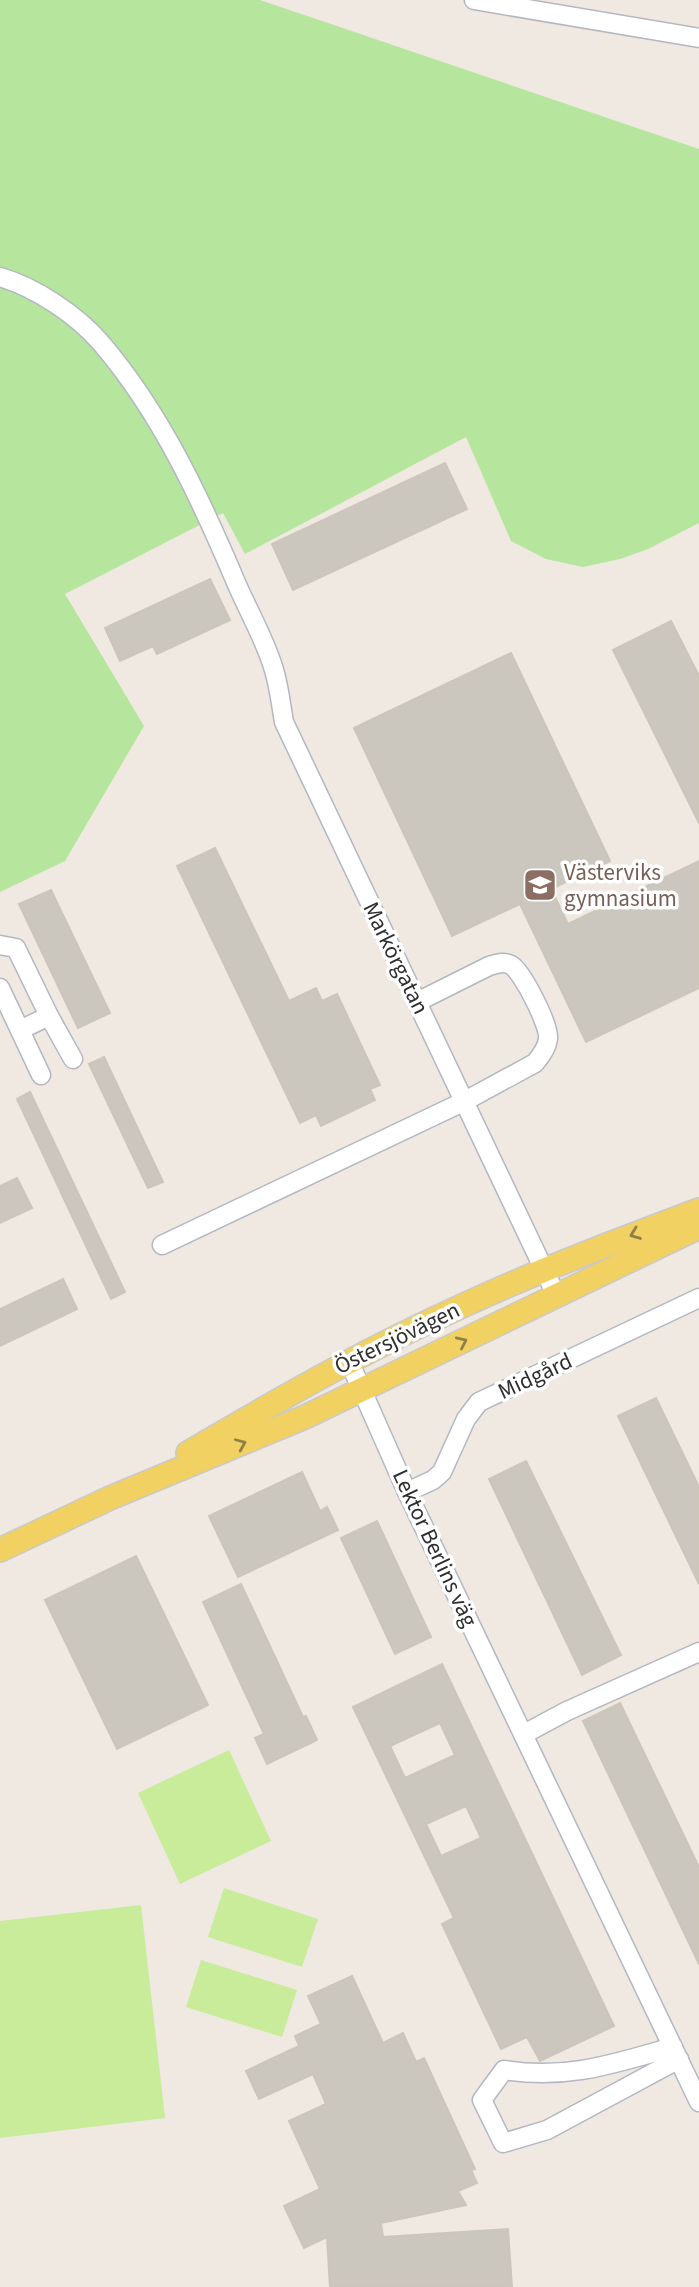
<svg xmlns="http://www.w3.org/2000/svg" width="699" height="2287" viewBox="0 0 699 2287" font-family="'Source Sans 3',sans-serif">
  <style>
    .green { fill: #b6e59e }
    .pitch { fill: #c9ec9a }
    .building { fill: #cbc7bf; stroke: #cbc5ba; stroke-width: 2; fill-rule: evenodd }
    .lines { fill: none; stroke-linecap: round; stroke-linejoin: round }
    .minor-casing { stroke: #b4b7c1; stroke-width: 21 }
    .major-casing { stroke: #c9c9c9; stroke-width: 26 }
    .minor { stroke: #fff; stroke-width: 18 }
    .major { stroke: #f2d163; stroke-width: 23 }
    .oneway { stroke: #908048 }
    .labels { text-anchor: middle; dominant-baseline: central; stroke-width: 7; stroke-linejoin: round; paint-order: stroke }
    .education-label { font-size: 23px; fill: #785e54; stroke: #fff; text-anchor: start }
    .street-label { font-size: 23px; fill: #2e2e2e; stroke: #fff }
  </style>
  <rect width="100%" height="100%" fill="#efe9e1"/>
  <!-- green -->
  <path class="green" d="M0,0H260L699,149V523L648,549L620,559L583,567L546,559L511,541L466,437L245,554L223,513L65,594L144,726L65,861L0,892Z"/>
  <!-- pitch -->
  <g class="pitch">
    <path d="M229,1750L271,1841L180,1884L138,1793Z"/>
    <path d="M224,1888L318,1919L302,1967L208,1937Z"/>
    <path d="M141,1905L165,2118L0,2138V1921Z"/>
    <path d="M201,1960L297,1990L282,2037L186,2007Z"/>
  </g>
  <!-- building -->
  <g class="building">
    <path d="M445,463L467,509L293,590L272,544Z"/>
    <path d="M210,579L230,620L157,654L153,646L120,661L105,628Z"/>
    <path d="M671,621L699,676V823L613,650Z"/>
    <path d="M511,653L610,861L551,889L568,924L699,861V988L586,1042L520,904L452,936L354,728Z"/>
    <path d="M215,848L289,1001L316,988L322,1001L337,994L380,1085L370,1089L375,1100L321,1126L316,1115L300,1123L177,866Z"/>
    <path d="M51,890L110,1013L78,1028L19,904Z"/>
    <path d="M104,1057L163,1182L148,1188L89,1064Z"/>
    <path d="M30,1092L125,1292L111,1299L17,1099Z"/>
    <path d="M17,1178L32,1208L0,1223V1186Z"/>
    <path d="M63,1279L77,1309L0,1346V1309Z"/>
    <path d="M656,1398L699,1487V1584L618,1416Z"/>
    <path d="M526,1461L621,1655L582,1675L489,1479Z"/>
    <path d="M302,1472L320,1511L327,1507L338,1530L238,1577L209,1516Z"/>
    <path d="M377,1521L431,1637L395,1654L341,1538Z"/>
    <path d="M136,1556L208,1705L117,1749L45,1600Z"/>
    <path d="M241,1584L303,1717L306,1716L317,1740L267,1764L255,1738L264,1734L203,1602Z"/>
    <path d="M442,1664L614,2026L540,2061L527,2037L501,2049L442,1924L454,1918L353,1707ZM440,1723L455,1755L405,1778L390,1746ZM466,1806L481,1838L441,1856L426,1824Z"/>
    <path d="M620,1703L699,1867V1964L583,1721Z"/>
    <path d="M352,1976L383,2043L403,2033L416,2062L424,2058L475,2169L471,2170L477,2183L458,2191L466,2205L381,2223L383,2237L508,2229L512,2287H330L327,2237L304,2248L284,2206L320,2189L289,2121L326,2104L313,2074L259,2099L246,2071L299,2046L295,2036L321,2024L308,1996Z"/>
  </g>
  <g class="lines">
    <defs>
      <g id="minor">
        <path d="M474,0L699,38"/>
        <path d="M0,277C35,287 77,315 101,343C162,414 202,502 238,587C250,614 266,642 274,670C279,686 281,705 284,722L557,1297"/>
        <path d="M0,945L16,948L49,1016L20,1030"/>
        <path d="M0,988L41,1075"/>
        <path d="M49,1016L73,1059"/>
        <path d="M162,1245L465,1101L535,1063C541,1056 547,1048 548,1039C550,1026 522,971 511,965C503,961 497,964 489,966L417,1002"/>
        <path d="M349,1361L407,1492L699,2102"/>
        <path d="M407,1492L433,1480L442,1472L466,1419L479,1402L699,1298"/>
        <path d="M524,1734L567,1711L699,1652"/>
        <path d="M673,2047C613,2064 567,2080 504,2070L482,2100L503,2143L547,2130L679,2059"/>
      </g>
      <g id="major">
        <path d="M188,1453C273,1403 358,1354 447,1313C529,1274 614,1242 699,1210"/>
        <path d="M0,1550L110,1498L305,1417L699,1227"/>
      </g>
    </defs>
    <!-- minor casing -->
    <use href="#minor" class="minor-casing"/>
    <!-- major casing -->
    <use href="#major" class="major-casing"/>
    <!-- minor -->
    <use href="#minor" class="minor"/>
    <!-- major -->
    <use href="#major" class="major"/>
  </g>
  <!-- one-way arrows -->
  <defs><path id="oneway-chevron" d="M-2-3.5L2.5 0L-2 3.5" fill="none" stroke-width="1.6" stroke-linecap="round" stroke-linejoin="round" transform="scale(1.75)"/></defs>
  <g class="oneway">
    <use href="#oneway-chevron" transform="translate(635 1234) rotate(159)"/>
    <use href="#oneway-chevron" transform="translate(462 1342) rotate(-25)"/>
    <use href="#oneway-chevron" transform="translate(241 1444) rotate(-23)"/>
  </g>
  <!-- icons -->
  <defs>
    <symbol id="school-square" viewBox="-11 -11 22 22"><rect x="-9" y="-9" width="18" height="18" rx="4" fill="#8d6e63" stroke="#fff"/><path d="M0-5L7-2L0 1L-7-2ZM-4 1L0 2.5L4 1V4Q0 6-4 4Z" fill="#fff"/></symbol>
  </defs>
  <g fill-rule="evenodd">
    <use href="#school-square" x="521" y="866" width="38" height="38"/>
  </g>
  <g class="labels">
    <!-- education labels -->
    <g class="education-label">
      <text x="564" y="872">Västerviks<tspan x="564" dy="26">gymnasium</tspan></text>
    </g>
    <!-- street labels -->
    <g class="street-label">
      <text transform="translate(396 958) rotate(64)">Markörgatan</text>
      <text transform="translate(397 1338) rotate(-26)">Östersjövägen</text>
      <text transform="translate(535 1376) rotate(-25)">Midgård</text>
      <text transform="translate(435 1548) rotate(65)">Lektor Berlins väg</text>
    </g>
  </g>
</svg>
